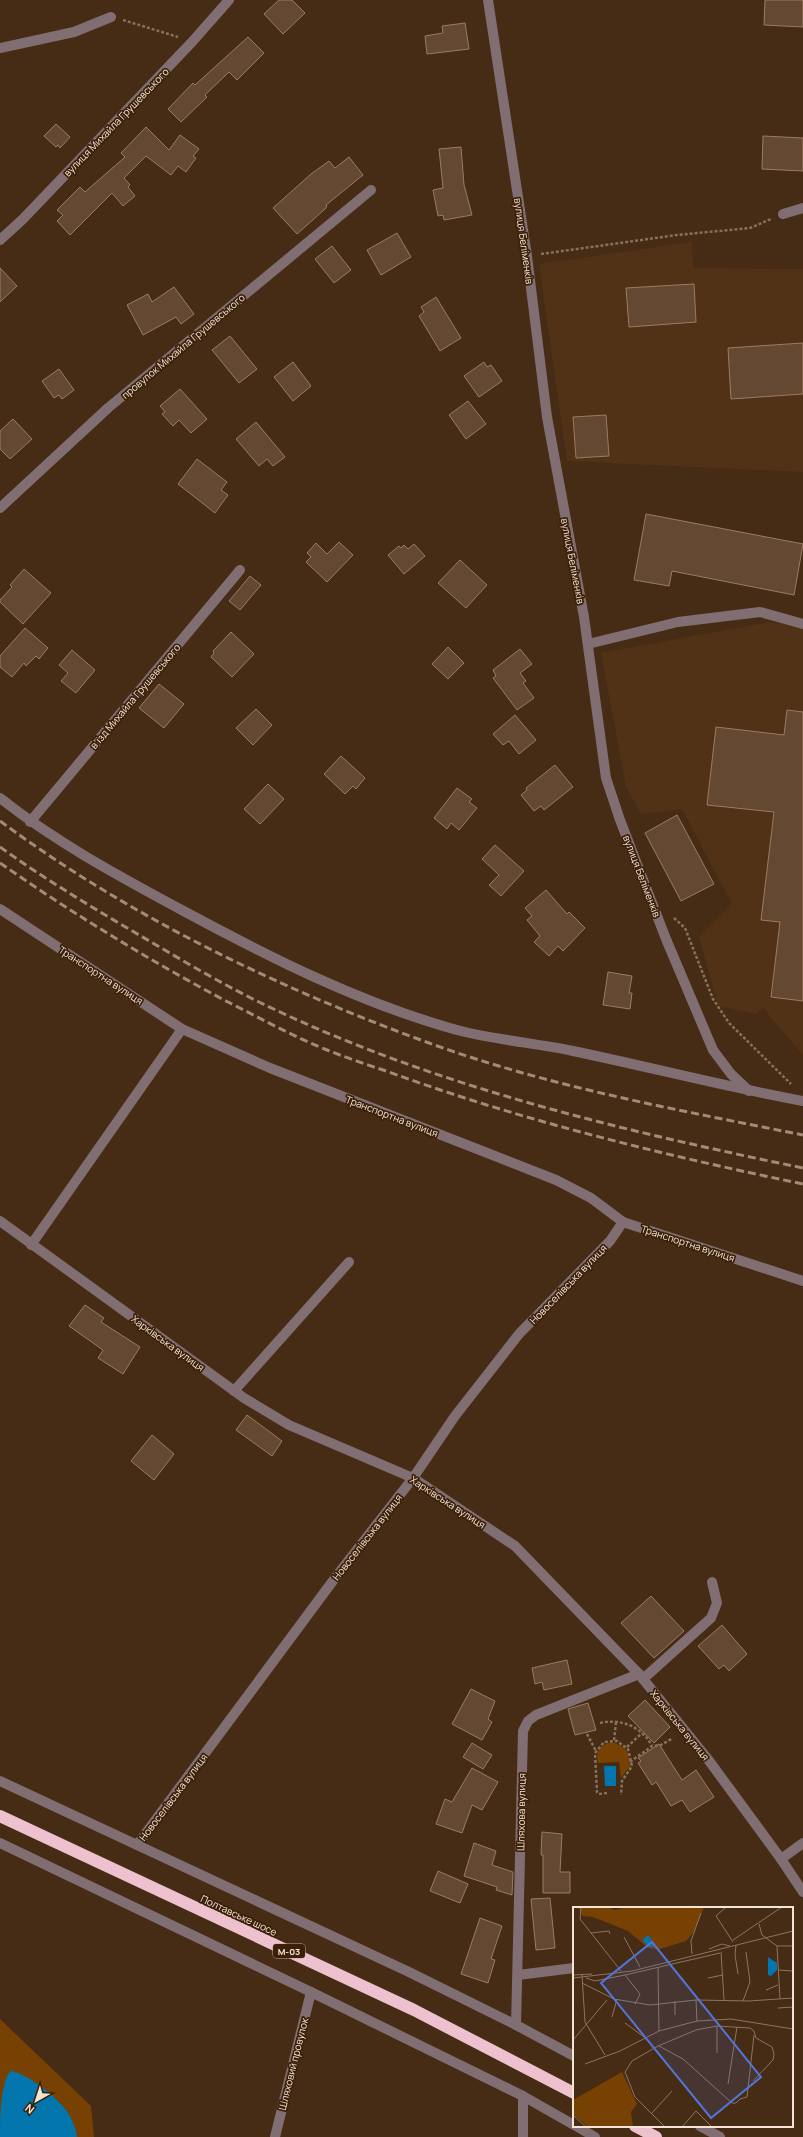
<svg xmlns="http://www.w3.org/2000/svg" width="803" height="2137" viewBox="0 0 803 2137" font-family="Manrope,sans-serif">
  <style>
    .built { fill: #523216 }
    .green { fill: #774104 }
    .water { fill: #0376ae }
    .building { fill: #654831; stroke: #9b7c63 }
    .lines { fill: none; stroke-linecap: round; stroke-linejoin: round }
    .path { stroke: #87705d; stroke-width: 2.5; stroke-dasharray: 3 2; stroke-linecap: butt }
    .minor { stroke: #816e73; stroke-width: 10 }
    .highway { stroke: #edc1cd; stroke-width: 12 }
    .rail { stroke: #a18b79; stroke-width: 3; stroke-dasharray: 8 4; stroke-linecap: butt }
    .labels { text-anchor: middle; dominant-baseline: central; stroke-width: 3.5; stroke-linejoin: round; paint-order: stroke }
    .shield { fill: #3b210a; stroke: #beaa9a; stroke-width: 1 }
    .shield-label { font-size: 9px; font-weight: bold; fill: #f6e5d7 }
    .street-label { font-size: 10px; fill: #f6e5d7; stroke: #3b210a }
    .inset-road { fill: none; stroke: #8c7563; stroke-width: 1 }
    .view { fill: #5374d8; fill-opacity: 0.15; stroke: #5374d8; stroke-width: 2 }
    .inset-edge { fill: none; stroke: #f6e5d7; stroke-width: 2 }
  </style>
  <rect width="100%" height="100%" fill="#462b15"/>
  <!-- built -->
  <g class="built">
    <path d="M692,242L693,268L803,269V472L567,461L539,264Z"/>
    <path d="M769,622L803,627V1055L763,1008L756,1014L718,1006L699,937L732,904L682,809L641,814L626,787L601,653Z"/>
  </g>
  <!-- green -->
  <g class="green">
    <path d="M612,1742L624,1747L628,1753L630,1766L621,1778L619,1762L598,1763C595,1753 600,1744 612,1742Z"/>
    <path d="M0,2019L91,2106L94,2137H0Z"/>
  </g>
  <!-- water -->
  <g class="water">
    <path d="M604,1766H616V1786H605Z"/>
    <path d="M10,2071C28,2073 61,2100 70,2116C73,2122 76,2130 77,2137H0C0,2119 0,2086 10,2071Z"/>
  </g>
  <!-- building -->
  <g class="building">
    <path d="M279,0H292L305,13L283,34L264,14Z"/>
    <path d="M765,0H803V27L764,25Z"/>
    <path d="M465,23L469,49L427,54L425,36L443,33L442,26Z"/>
    <path d="M248,37L264,53L237,80L229,72L205,95L207,97L181,122L168,109L193,83L195,85Z"/>
    <path d="M56,124L70,137L60,148L58,145L56,147L44,136Z"/>
    <path d="M146,127L169,150L180,135L199,149L193,156L196,158L186,172L178,166L171,175L146,156L124,178L130,185L128,187L135,196L123,206L112,193L70,235L57,221L63,215L57,210L80,187L85,192L125,157L121,153Z"/>
    <path d="M763,136L803,138V171L762,169Z"/>
    <path d="M461,147L464,185L472,215L444,220L443,215L438,216L433,190L443,188L439,149Z"/>
    <path d="M349,157L363,175L326,205L327,206L325,209L297,234L273,208L311,174L329,161L335,168Z"/>
    <path d="M397,233L411,257L381,275L367,250Z"/>
    <path d="M332,246L351,270L334,283L315,259Z"/>
    <path d="M0,268L17,286L0,302Z"/>
    <path d="M694,284L696,322L629,327L626,288Z"/>
    <path d="M174,287L194,314L181,324L176,317L143,335L127,305L148,294L152,302Z"/>
    <path d="M436,297L461,338L440,351L419,316L424,312L421,307Z"/>
    <path d="M230,336L257,369L239,383L212,350Z"/>
    <path d="M803,343V394L731,399L728,348Z"/>
    <path d="M293,362L311,386L293,401L274,377Z"/>
    <path d="M484,362L487,367L491,365L502,381L479,397L464,376Z"/>
    <path d="M59,369L74,390L62,399L59,395L54,398L42,381Z"/>
    <path d="M180,389L207,419L191,433L179,420L173,426L162,414L165,412L160,406Z"/>
    <path d="M468,401L486,424L466,439L449,415Z"/>
    <path d="M606,415L609,456L576,458L573,417Z"/>
    <path d="M13,419L32,439L10,459L0,449V431Z"/>
    <path d="M256,422L285,457L273,466L267,459L259,466L236,439Z"/>
    <path d="M197,459L227,482L221,490L228,495L215,513L178,484Z"/>
    <path d="M646,514L803,544L794,595L672,571L669,586L634,580Z"/>
    <path d="M339,542L353,555L327,582L306,562L311,557L307,553L316,543L327,554Z"/>
    <path d="M414,544L425,556L404,574L388,555L399,546L401,548L404,545L408,549Z"/>
    <path d="M460,560L487,585L466,608L438,583Z"/>
    <path d="M24,569L51,593L23,624L0,602V600L12,587L10,585Z"/>
    <path d="M250,576L261,585L240,610L229,601Z"/>
    <path d="M25,628L48,648L39,659L36,656L26,666L24,663L12,677L0,667V656Z"/>
    <path d="M231,632L254,654L232,677L211,657L214,653L213,651Z"/>
    <path d="M448,647L464,663L448,679L432,664Z"/>
    <path d="M520,649L532,664L520,673L526,681L523,683L534,698L517,710L493,678L496,676L493,670Z"/>
    <path d="M72,650L95,670L76,693L61,681L68,673L59,665Z"/>
    <path d="M159,684L184,704L164,728L139,708Z"/>
    <path d="M256,709L272,725L253,745L236,728Z"/>
    <path d="M787,710L803,712V1001L771,997L780,922L761,920L774,812L707,805L716,727L784,735Z"/>
    <path d="M515,715L536,740L519,754L509,741L503,745L493,734Z"/>
    <path d="M341,756L365,778L356,789L353,786L345,794L324,774Z"/>
    <path d="M555,765L573,787L544,810L541,806L534,811L521,795L527,790L526,788Z"/>
    <path d="M268,784L284,799L260,824L244,809Z"/>
    <path d="M457,788L472,799L469,802L477,808L459,830L451,823L447,829L434,818Z"/>
    <path d="M677,815L714,884L681,901L645,833Z"/>
    <path d="M495,845L524,871L501,896L489,885L499,875L482,859Z"/>
    <path d="M546,890L567,914L569,912L585,928L563,951L558,946L549,956L534,942L540,936L527,920L532,916L525,908Z"/>
    <path d="M608,972L632,976L629,993H632L630,1009L603,1005Z"/>
    <path d="M85,1305L104,1318L101,1322L140,1347L123,1374L98,1358L103,1350L69,1326Z"/>
    <path d="M247,1415L282,1441L272,1456L236,1430Z"/>
    <path d="M152,1435L174,1454L154,1480L131,1461Z"/>
    <path d="M651,1596L684,1631L654,1658L621,1623Z"/>
    <path d="M722,1625L747,1654L729,1671L724,1665L719,1669L698,1646Z"/>
    <path d="M567,1660L572,1684L544,1690L542,1682L535,1684L532,1668Z"/>
    <path d="M471,1689L495,1701L488,1719L492,1722L482,1740L452,1724Z"/>
    <path d="M645,1700L670,1727L654,1743L628,1716Z"/>
    <path d="M588,1703L596,1730L575,1735L568,1709Z"/>
    <path d="M472,1743L492,1755L483,1769L463,1757Z"/>
    <path d="M659,1744L682,1780L696,1770L714,1797L690,1812L682,1800L671,1806L656,1782L652,1785L638,1763L641,1761L638,1758Z"/>
    <path d="M472,1768L498,1782L482,1810L472,1805L462,1833L436,1824L445,1799L452,1802Z"/>
    <path d="M542,1832L562,1834L560,1872H570V1893H543V1855H541Z"/>
    <path d="M474,1843L496,1851L492,1865L513,1872L512,1895L496,1890L497,1887L464,1876Z"/>
    <path d="M438,1871L468,1884L460,1903L430,1891Z"/>
    <path d="M550,1898L555,1948L536,1950L531,1899Z"/>
    <path d="M480,1918L502,1926L491,1959L495,1960L488,1983L461,1974Z"/>
  </g>
  <g class="lines">
    <!-- path -->
    <g class="path">
      <path d="M123,20L178,37"/>
      <path d="M541,254L677,235L750,228L771,219"/>
      <path d="M674,918L685,928L713,999L729,1023L791,1084"/>
      <path d="M600,1723C621,1718 642,1727 652,1746"/>
      <path d="M587,1734L596,1751"/>
      <path d="M614,1740L616,1722"/>
      <path d="M627,1747L642,1733"/>
      <path d="M630,1762L652,1746L661,1745L673,1738"/>
      <path d="M607,1793L599,1794L597,1792L595,1753L604,1742L617,1741L628,1749L632,1766L622,1781L621,1795"/>
    </g>
    <!-- minor -->
    <g class="minor">
      <path d="M488,0L527,256L547,417L584,617L606,778L620,820L666,939L713,1050L731,1074L749,1091"/>
      <path d="M0,48L74,32L111,17"/>
      <path d="M783,214L803,208"/>
      <path d="M0,240L23,219L192,42L229,0"/>
      <path d="M0,508L108,408L371,190"/>
      <path d="M588,644L678,622L760,612L803,624"/>
      <path d="M0,798C54,841 117,875 178,908C267,956 359,1003 457,1030C495,1040 535,1043 573,1051C650,1067 726,1087 803,1101"/>
      <path d="M30,822L240,570"/>
      <path d="M0,909L182,1029L270,1068L556,1180L591,1198L623,1222L803,1281"/>
      <path d="M0,1221L244,1398L289,1425L413,1478L515,1546L639,1674L710,1762L781,1859L803,1892"/>
      <path d="M31,1245L182,1029"/>
      <path d="M234,1391L349,1262"/>
      <path d="M643,1679L711,1618L717,1603L712,1582"/>
      <path d="M0,1781L409,1972L516,2025L574,2056"/>
      <path d="M0,1843L311,1992L523,2096L574,2125"/>
      <path d="M137,1845L338,1574L413,1478L455,1416L519,1334L610,1241L623,1222"/>
      <path d="M781,1859L803,1843"/>
      <path d="M518,1975L574,1968"/>
      <path d="M516,2025L523,1731L528,1721L536,1715L639,1674"/>
      <path d="M576,2126L595,2137"/>
      <path d="M700,2126L720,2137"/>
      <path d="M275,2137L311,1992"/>
      <path d="M523,2137V2096"/>
    </g>
    <!-- highway -->
    <g class="highway">
      <path d="M0,1816L414,2010L574,2093"/>
      <path d="M635,2126L656,2137"/>
    </g>
    <!-- rail -->
    <g class="rail">
      <path d="M0,821C130,917 278,988 429,1043C550,1087 678,1110 803,1135"/>
      <path d="M0,847C39,875 80,900 122,925C167,951 212,979 259,1002C429,1085 618,1130 803,1168"/>
      <path d="M0,863C72,913 147,959 224,1000C258,1017 292,1036 327,1050C347,1058 368,1065 389,1072C523,1121 663,1155 803,1184"/>
    </g>
  </g>
  <g class="labels">
    <!-- shield labels -->
    <rect class="shield" x="273" y="1944" width="32" height="14" rx="3"/>
    <g class="shield-label">
      <text x="289" y="1951">М-03</text>
    </g>
    <!-- street labels -->
    <g class="street-label">
      <text transform="translate(116 122) rotate(-46)">вулиця Михайла Грушевського</text>
      <text transform="translate(524 241) rotate(82)">вулиця Беліменків</text>
      <text transform="translate(183 346) rotate(-40)">провулок Михайла Грушевського</text>
      <text transform="translate(573 561) rotate(79)">вулиця Беліменків</text>
      <text transform="translate(135 696) rotate(-50)">в’їзд Михайла Грушевського</text>
      <text transform="translate(642 876) rotate(69)">вулиця Беліменків</text>
      <text transform="translate(101 975) rotate(33)">Транспортна вулиця</text>
      <text transform="translate(392 1116) rotate(21)">Транспортна вулиця</text>
      <text transform="translate(688 1243) rotate(18)">Транспортна вулиця</text>
      <text transform="translate(568 1284) rotate(-46)">Новоселівська вулиця</text>
      <text transform="translate(168 1343) rotate(36)">Харківська вулиця</text>
      <text transform="translate(448 1502) rotate(33)">Харківська вулиця</text>
      <text transform="translate(367 1537) rotate(-52)">Новоселівська вулиця</text>
      <text transform="translate(680 1725) rotate(51)">Харківська вулиця</text>
      <text transform="translate(173 1797) rotate(-53)">Новоселівська вулиця</text>
      <text transform="translate(521 1812) rotate(-89)">Шляхова вулиця</text>
      <text transform="translate(239 1915) rotate(25)">Полтавське шосе</text>
      <text transform="translate(293 2064) rotate(-76)">Шляховий провулок</text>
    </g>
  </g>
  <!-- overview -->
  <g transform="translate(573 1907)">
    <rect width="220" height="220" fill="#462b15"/>
    <path d="M0,0H33L42,3L55,0H131L121,25L113,34L87,42L75,41L55,24L20,10L9,9L7,2ZM49,165L64,197L58,205L60,219L15,220L0,207V193Z" fill="#774104"/>
    <path d="M74,29H76L82,39L76,40L71,35L70,32ZM195,50L204,56V63L198,69L195,68Z" fill="#0376ae"/>
    <path class="inset-road" d="M8,0L7,12L48,64M153,0L143,9L160,35M186,17L189,28L204,39M18,26L36,24L37,27M51,30L67,60M160,33L209,0M163,38L162,48L165,67M204,39L207,92M204,39H220M136,42L149,37L157,39M148,45L151,93M119,47L118,34L128,6M85,60L86,124M205,63L220,64M0,68L19,67M9,68L12,115L32,148M52,68L67,87L62,97M0,71L59,64L220,24M13,71L22,74L52,68L147,46M135,71L150,68M9,76L41,92L77,98L123,93L176,94L220,91M193,83L205,78M123,93L124,114M170,94L177,75L173,45M205,101L220,100M102,108V94M39,110L44,92M52,116L71,130M0,133L34,93M86,139L110,152L159,196H163L167,192L174,190L181,128M144,146V119M12,157L47,144L86,124L124,114L158,112L220,122M155,177L164,120M79,206L99,184M0,208L13,220M92,220L62,190L52,165L59,154L85,139L123,123L144,119L177,121L181,124L183,131L199,140L201,147L200,153L180,174M109,220L123,204L139,220"/>
    <path class="view" d="M79,35L188,170L138,211L28,76Z"/>
    <rect width="220" height="220" class="inset-edge"/>
  </g>
  <!-- north arrow -->
  <g transform="translate(36 2101) rotate(219)" stroke="#3b210a" stroke-width="3" paint-order="stroke">
  <path d="M0-3L7 15L0 10L-7 15Z" fill="#f6e5d7"/>
  <text y="-6" font-size="11" font-weight="bold" text-anchor="middle" fill="#f6e5d7">N</text>
  </g>
</svg>
